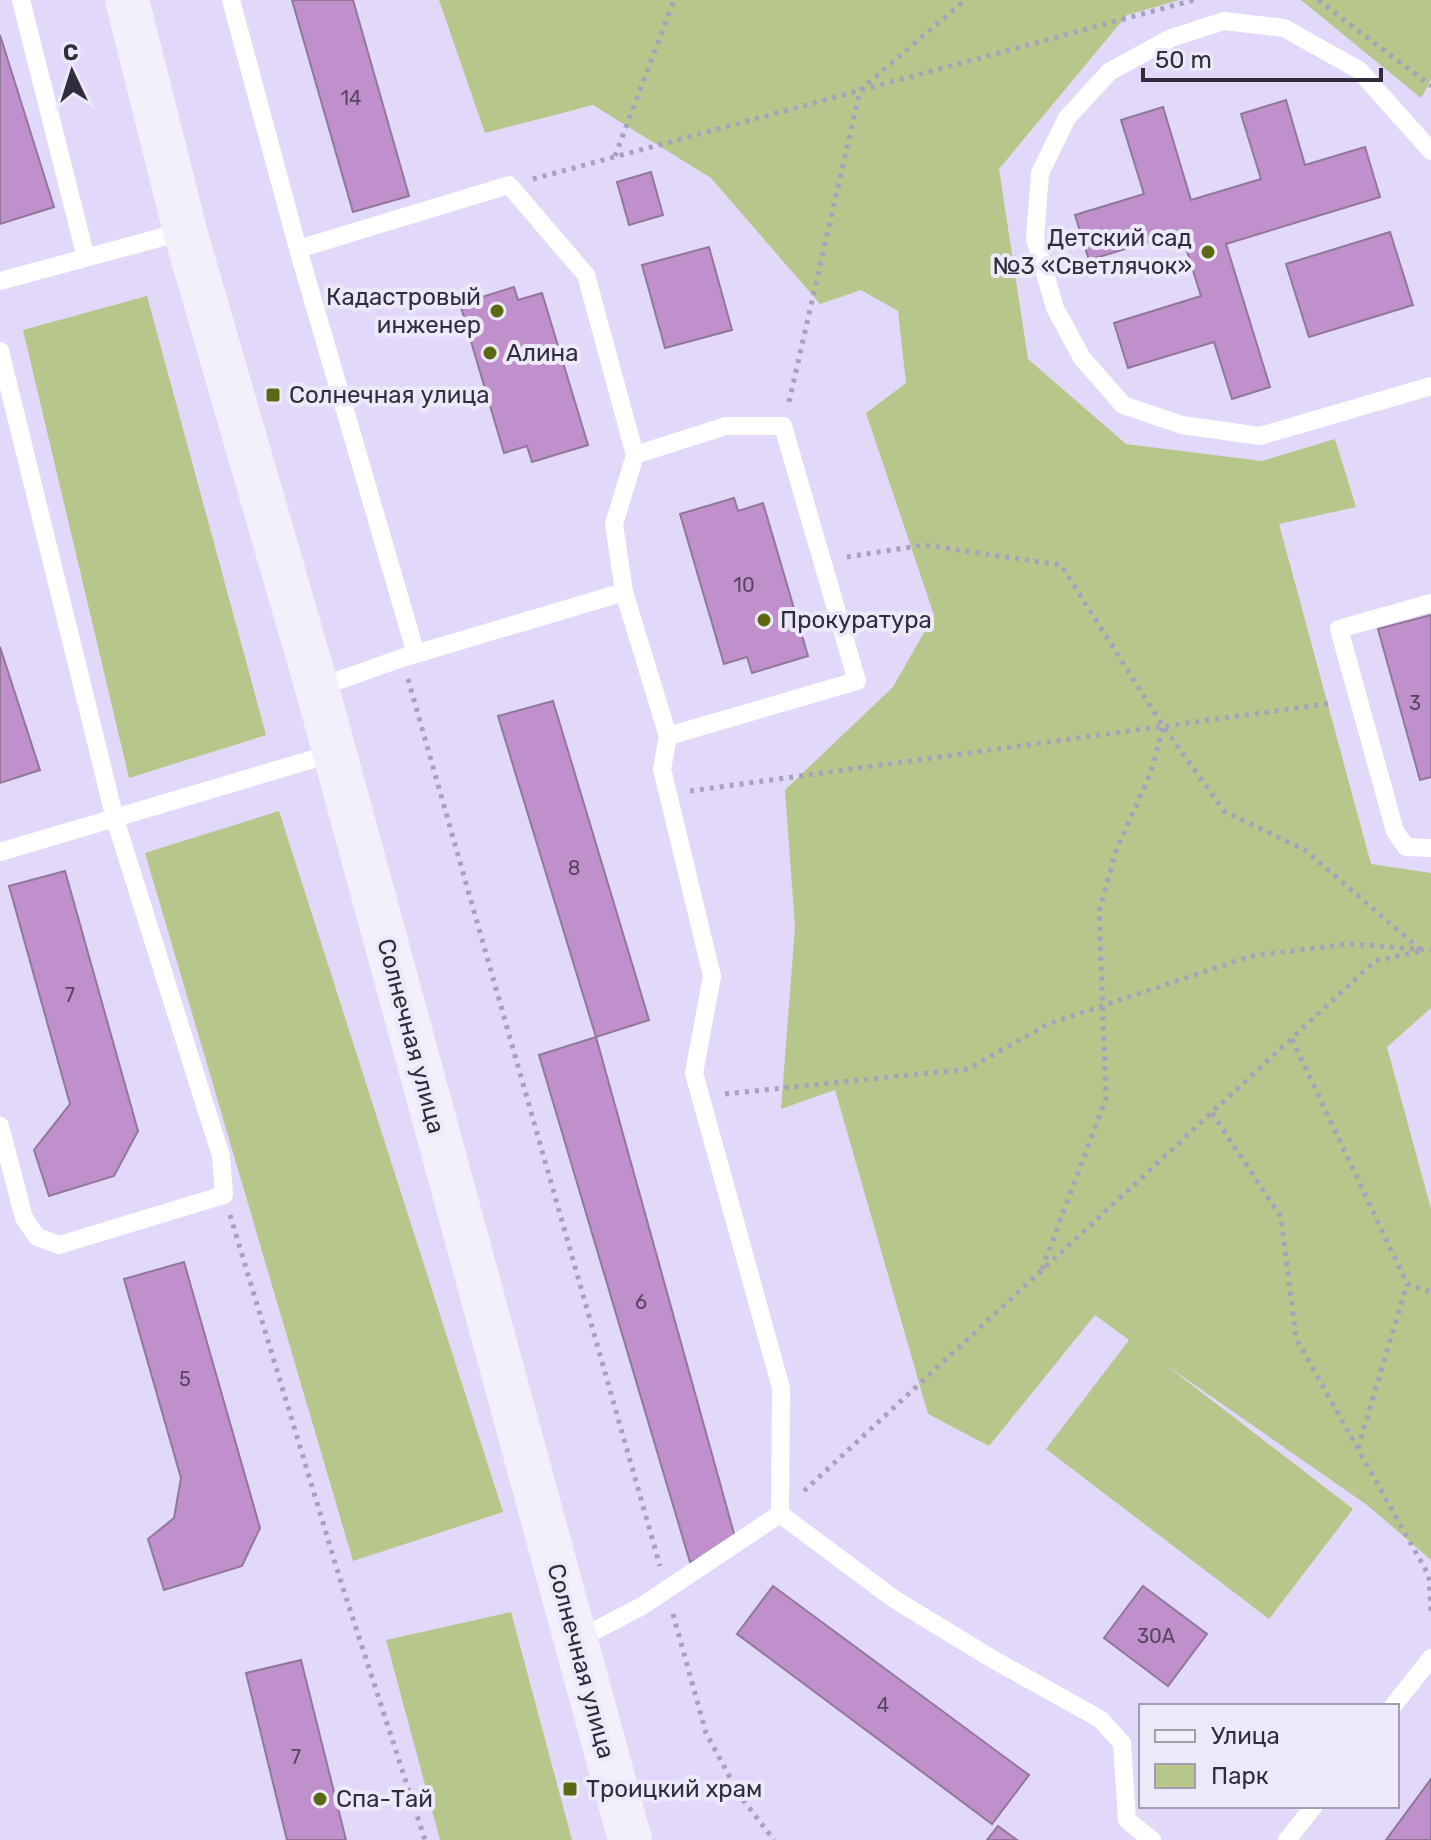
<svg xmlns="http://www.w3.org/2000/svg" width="1431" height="1840" viewBox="0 0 1431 1840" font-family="Rubik,sans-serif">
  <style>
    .green { fill: #b7c68a }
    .building { fill: #c090cd; stroke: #917898; stroke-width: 2 }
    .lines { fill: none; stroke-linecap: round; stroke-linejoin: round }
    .path { stroke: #a9a1bc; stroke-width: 5; stroke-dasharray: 4 6; stroke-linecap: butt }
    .service { stroke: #fff; stroke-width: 18 }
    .secondary { stroke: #f3effb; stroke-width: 44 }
    .poi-dot { fill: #5a6912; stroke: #ede9f9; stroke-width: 3 }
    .labels { text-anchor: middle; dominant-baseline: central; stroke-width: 8; stroke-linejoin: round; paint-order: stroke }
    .number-label { font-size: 20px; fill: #564660 }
    .poi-label { font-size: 24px; fill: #322d3c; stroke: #ede9f9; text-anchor: start }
    .street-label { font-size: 24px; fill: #322d3c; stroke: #ede9f9 }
  </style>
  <rect width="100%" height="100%" fill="#e2d8f9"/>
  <!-- green -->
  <g class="green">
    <path d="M439,0H1179L1127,15L999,169L1028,359L1126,444L1262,461L1335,439L1356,507L1279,524L1371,864L1431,873V1008L1387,1047L1431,1209V1560L1367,1505L1166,1365L1353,1509L1269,1619L1046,1449L1129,1340L1095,1315L989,1446L928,1414L835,1090L781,1109L795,927L785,790L893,687L934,615L866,413L906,383L898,311L861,290L820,304L711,178L593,105L485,133Z"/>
    <path d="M1301,0H1431V80L1421,98Z"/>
    <path d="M147,296L266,735L129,778L23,330Z"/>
    <path d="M279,811L503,1512L353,1561L145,853Z"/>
    <path d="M511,1612L572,1840H440L386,1640Z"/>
  </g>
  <!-- building -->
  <g class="building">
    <path d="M292,0H353L409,196L353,212Z"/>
    <path d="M0,35L54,207L0,224Z"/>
    <path d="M1286,100L1305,165L1365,147L1380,197L1226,244L1270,387L1232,399L1214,342L1128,368L1114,323L1201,296L1181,232L1089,260L1075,215L1144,194L1121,120L1163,107L1191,200L1261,179L1241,114Z"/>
    <path d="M651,172L663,215L629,225L617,182Z"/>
    <path d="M1390,232L1413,305L1309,337L1286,264Z"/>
    <path d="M709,247L732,330L665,348L642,265Z"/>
    <path d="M514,287L518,300L542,293L588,445L532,462L527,446L504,453L460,304Z"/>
    <path d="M734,498L738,511L763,503L808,656L752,673L747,657L724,664L680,514Z"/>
    <path d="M1431,615V777L1420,780L1378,629Z"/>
    <path d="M0,647L40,770L0,783Z"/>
    <path d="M553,701L649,1020L596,1037L498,716Z"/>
    <path d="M65,871L138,1131L114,1176L49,1196L34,1150L70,1104L9,886Z"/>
    <path d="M596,1037L738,1548L690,1562L539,1055Z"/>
    <path d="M184,1262L260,1528L242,1566L164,1590L148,1539L174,1518L181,1478L124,1279Z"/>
    <path d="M773,1586L1029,1775L992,1824L737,1634Z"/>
    <path d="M1143,1586L1207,1634L1168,1686L1104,1638Z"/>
    <path d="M301,1660L346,1840H287L246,1673Z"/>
    <path d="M1431,1779V1840H1386Z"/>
    <path d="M998,1826L1017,1840H987Z"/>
  </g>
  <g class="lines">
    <!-- path -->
    <g class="path">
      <path d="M1318,0L1431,86"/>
      <path d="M615,156L674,0"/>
      <path d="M533,179L1194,0"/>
      <path d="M789,402L860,90L965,0"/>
      <path d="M847,557L924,545L1061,565L1163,726L1224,811L1305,850L1422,951"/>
      <path d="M408,679L660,1566"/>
      <path d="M690,791L1334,703"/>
      <path d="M1292,1039L1407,1284L1431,1292"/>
      <path d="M725,1094L968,1069L1048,1024L1251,956L1349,944L1431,950"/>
      <path d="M1212,1113L1281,1217L1296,1338L1429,1576L1431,1612"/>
      <path d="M230,1215L340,1579L425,1840"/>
      <path d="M1042,1269L1106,1098L1099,911L1116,851L1151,772L1163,727"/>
      <path d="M1358,1448L1407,1284"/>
      <path d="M804,1491L1375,961L1422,951"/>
      <path d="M673,1614L706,1733L740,1796L774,1840"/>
    </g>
    <!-- service -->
    <g class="service">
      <path d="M21,0L86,258"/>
      <path d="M231,0L298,249L416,654"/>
      <path d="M1431,151L1359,70L1284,28L1224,21L1171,38L1109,72L1067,118L1040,173L1035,239L1055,308L1082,358L1123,405L1182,425L1260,436L1431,386"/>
      <path d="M298,249L509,185L586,275L635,455L614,524L624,592L668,736L662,769L712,976L694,1073L781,1388L780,1514L894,1599L989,1657L1100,1719L1122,1743L1127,1820L1152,1840"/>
      <path d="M0,281L185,231"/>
      <path d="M0,351L115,819L221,1156L224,1195L59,1245L37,1237L24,1218L0,1126"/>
      <path d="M635,455L726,426H783L857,681L668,736"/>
      <path d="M1431,603L1339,629L1395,831L1406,847L1431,848"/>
      <path d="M317,688L402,658L624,592"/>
      <path d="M0,852L334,753"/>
      <path d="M575,1641L642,1606L780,1514"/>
      <path d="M1393,1706L1431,1658"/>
      <path d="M1287,1840L1314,1806"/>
    </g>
    <!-- secondary -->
    <path class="secondary" d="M127,0L185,231L317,688L630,1840"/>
  </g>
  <!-- markers -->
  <g class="poi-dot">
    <circle cx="1208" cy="252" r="8"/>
    <circle cx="497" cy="311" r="8"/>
    <circle cx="490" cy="353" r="8"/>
    <rect x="265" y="387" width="16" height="16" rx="4"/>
    <circle cx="764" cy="620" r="8"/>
    <rect x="562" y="1781" width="16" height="16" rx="4"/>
    <circle cx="320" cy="1799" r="8"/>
  </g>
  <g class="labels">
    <!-- number labels -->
    <g class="number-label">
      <text x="351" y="98">14</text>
      <text x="744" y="585">10</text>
      <text x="1415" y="703">3</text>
      <text x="574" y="868">8</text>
      <text x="70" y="995">7</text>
      <text x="641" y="1302">6</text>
      <text x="185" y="1379">5</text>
      <text x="1156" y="1636">30А</text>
      <text x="883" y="1705">4</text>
      <text x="296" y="1757">7</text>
    </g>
    <!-- poi labels -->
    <g class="poi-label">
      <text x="1192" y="238" text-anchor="end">Детский сад<tspan x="1192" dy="28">№3 «Светлячок»</tspan></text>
      <text x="481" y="297" text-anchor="end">Кадастровый<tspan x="481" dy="28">инженер</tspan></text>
      <text x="506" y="353">Алина</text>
      <text x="289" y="395">Солнечная улица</text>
      <text x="780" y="620">Прокуратура</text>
      <text x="586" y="1789">Троицкий храм</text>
      <text x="336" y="1799">Спа-Тай</text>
    </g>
    <!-- street labels -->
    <g class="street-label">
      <text transform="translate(411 1036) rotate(75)">Солнечная улица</text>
      <text transform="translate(581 1661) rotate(75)">Солнечная улица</text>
    </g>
  </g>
  <!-- legend -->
  <rect x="1139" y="1704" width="260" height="104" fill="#ede9f9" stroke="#a29ead" stroke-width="2"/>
  <rect x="1155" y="1730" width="40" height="12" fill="#f3effb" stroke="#a29ead" stroke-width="2"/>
  <text x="1211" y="1744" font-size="24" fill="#322d3c">Улица</text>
  <rect x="1155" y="1764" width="40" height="24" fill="#b7c68a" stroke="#a29ead" stroke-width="2"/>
  <text x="1211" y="1784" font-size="24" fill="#322d3c">Парк</text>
  <!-- north arrow -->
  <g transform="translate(72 72) rotate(356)" stroke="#ede9f9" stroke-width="6" paint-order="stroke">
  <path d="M0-6L14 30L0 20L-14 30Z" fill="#322d3c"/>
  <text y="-12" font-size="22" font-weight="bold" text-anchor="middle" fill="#322d3c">С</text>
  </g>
  <!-- scale -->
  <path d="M1143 68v12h238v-12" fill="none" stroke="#322d3c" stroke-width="4"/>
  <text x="1155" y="68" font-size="24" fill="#322d3c" stroke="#ede9f9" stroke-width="6" paint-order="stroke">50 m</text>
</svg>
